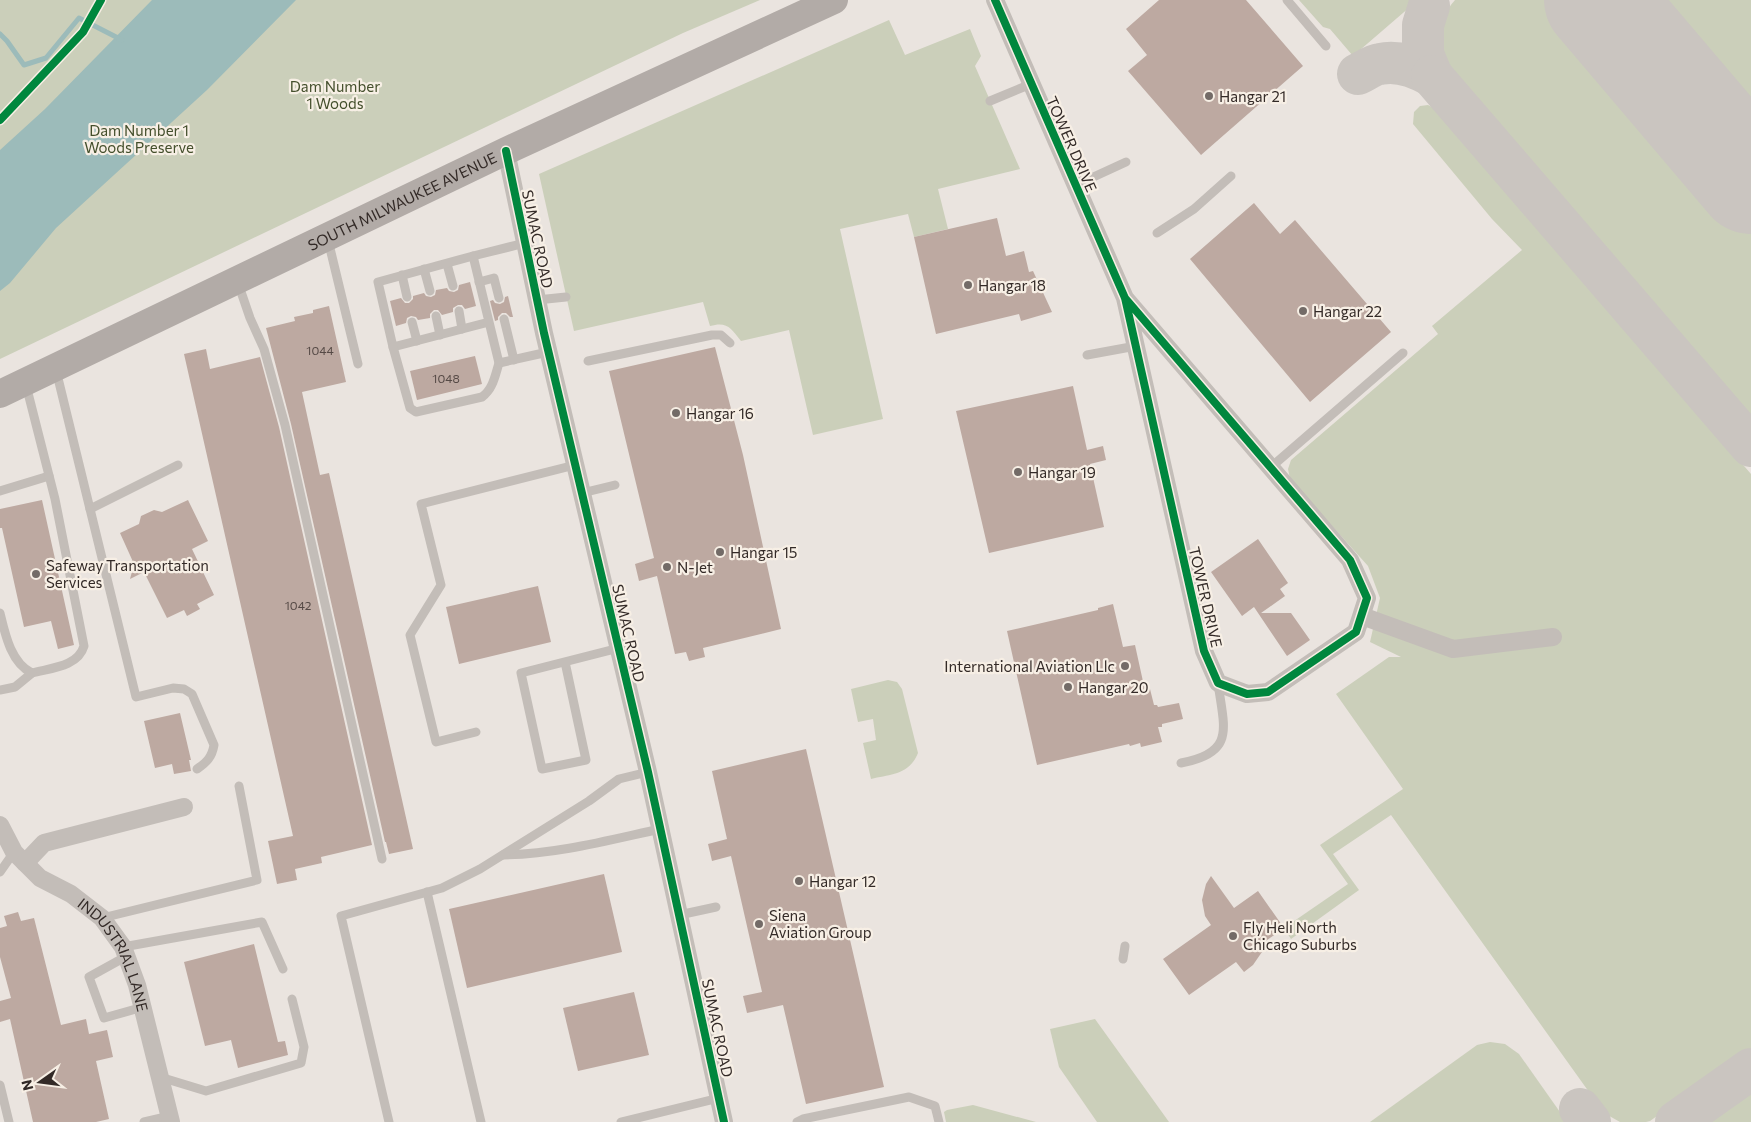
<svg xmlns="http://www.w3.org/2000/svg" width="1751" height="1122" viewBox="0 0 1751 1122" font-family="Commissioner,sans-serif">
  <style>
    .green { fill: #cbcfba }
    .water { fill: #9cbbba }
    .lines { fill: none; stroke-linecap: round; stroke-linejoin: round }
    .stream { stroke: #9cbbba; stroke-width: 5 }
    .taxiway { stroke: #cac5c0; stroke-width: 42 }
    .runway { stroke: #cac5c0; stroke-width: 108 }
    .building { fill: #bda9a1 }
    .lane { stroke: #c3bdb8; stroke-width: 9 }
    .street { stroke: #c3bdb8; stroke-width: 18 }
    .primary { stroke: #b2aba7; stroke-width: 28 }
    .cycleway-casing { stroke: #f7efe5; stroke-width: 11 }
    .cycleway { stroke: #00873e; stroke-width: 8 }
    .poi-dot { fill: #736b67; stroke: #f7efe5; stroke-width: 2 }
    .labels { text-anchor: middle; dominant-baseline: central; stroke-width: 4.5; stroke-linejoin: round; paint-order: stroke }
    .number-label { font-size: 12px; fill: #564a46 }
    .park-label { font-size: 15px; fill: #444f2c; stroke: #f7efe5 }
    .poi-label { font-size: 15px; fill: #332a27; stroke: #f7efe5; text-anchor: start }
    .street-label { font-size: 15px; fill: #332a27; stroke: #f7efe5 }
  </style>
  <rect width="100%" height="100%" fill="#eae4df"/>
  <!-- green -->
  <g class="green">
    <path d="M0,0H760L683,33L0,359Z"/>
    <path d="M1299,0H1418L1353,56L1330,29L1323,27Z"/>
    <path d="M1455,0H1574L1751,208V420L1445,64C1438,39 1437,20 1455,0Z"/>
    <path d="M1620,0H1751V154Z"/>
    <path d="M889,20L905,55L970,29L981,56L975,66L1020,169L938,189L948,229L914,237L908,214L840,229L883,419L813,435L789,330L741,341C731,328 727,321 710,326L703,302L574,331L539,174Z"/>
    <path d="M1428,105L1436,109L1751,474V1049L1650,1121L1646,1122H1620L1604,1113L1391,815L1333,854L1359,890L1291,939L1284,928L1348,884L1320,845L1403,789L1336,694L1389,657H1401L1370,642L1380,598L1368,566L1290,479L1288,469L1291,460L1438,334L1432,326L1522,250L1492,219L1413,124L1414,112L1420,106Z"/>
    <path d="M888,680L897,682L902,689L918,753C909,775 891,774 871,779L863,743L876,740L873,719L858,722L851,689Z"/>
    <path d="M1095,1019L1169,1122H1097L1059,1067L1050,1029Z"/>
    <path d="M1490,1042L1505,1044L1519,1054L1567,1122H1370L1477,1045Z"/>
    <path d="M1751,1092V1122H1708Z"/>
    <path d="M973,1105L1036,1122H946L944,1112L947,1110Z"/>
  </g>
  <!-- water -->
  <path class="water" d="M152,0H296L207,90L56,228L10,283L0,291V150L45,109Z"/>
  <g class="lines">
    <!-- stream -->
    <path class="stream" d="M0,34L7,41L24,65L46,58L79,18L122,40"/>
    <!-- taxiway -->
    <g class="taxiway">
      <path d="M1358,74C1365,71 1372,65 1380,64C1399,60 1416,67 1432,76L1423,54V25L1429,6"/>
      <path d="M1432,76L1751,446"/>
      <path d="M1580,1109L1590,1122"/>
      <path d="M1676,1122L1751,1069"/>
    </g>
    <!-- runway -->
    <path class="runway" d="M1598,0L1751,180"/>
  </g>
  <!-- building -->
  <g class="building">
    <path d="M1159,0H1246L1303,66L1201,155L1128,71L1147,55L1126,29Z"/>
    <path d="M1254,203L1280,234L1295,220L1391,332L1310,402L1190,259Z"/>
    <path d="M997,218L1006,256L1024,251L1029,272L1033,271L1052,312L1021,321L1019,314L936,334L914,237Z"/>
    <path d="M470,282L476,306L465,309L462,305H458L453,308V312L442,315L438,310H434L430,314V318L418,320L416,317L411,316L407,318L406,323L396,326L390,301L401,298L405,303H409L413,299V296L424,293L426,296L431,297L435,295L436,290L447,288L449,291L454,292L458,290L459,285Z"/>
    <path d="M508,296L513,317H510L506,313H502L498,317V320L495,321L490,301L493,300L495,303L500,304L504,302L505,297Z"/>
    <path d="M329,306L346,382L302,392L320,475L329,473L413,849L389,854L386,842H385L291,424L266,328L295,321L294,317L313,313V310Z"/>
    <path d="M715,347L743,455L781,629L703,648L705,657L689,661L686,652L675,654L657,576L639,581L635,564L654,558L609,371Z"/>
    <path d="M206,349L210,369L260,357L279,427L372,845L321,857L322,863L295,869L297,880L277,884L268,841L293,836L184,354Z"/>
    <path d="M475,356L482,384L417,400L410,371Z"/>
    <path d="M1073,386L1087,450L1103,446L1106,460L1090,464L1104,527L989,553L956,411Z"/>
    <path d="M42,500L74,645L58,649L51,621L24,627L2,528H0V509Z"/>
    <path d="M188,500L208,541L192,549L214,595L197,604L200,609L187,616L184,610L167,618L144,572L130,579L134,564L120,533L139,524L141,516L154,510L162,512Z"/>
    <path d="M1258,539L1288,583L1280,589L1285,596L1261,613H1291L1310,640L1287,656L1254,607L1242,616L1211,572Z"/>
    <path d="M538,586L551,642L459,664L446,607Z"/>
    <path d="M1113,604L1123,647L1135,645L1144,686L1149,685L1154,705H1157L1158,707L1179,703L1183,719L1162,724V727H1158L1162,742L1141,747L1140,743L1130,746L1129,744L1037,765L1007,631L1098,610V608Z"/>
    <path d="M180,713L191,760H189L191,771L174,774L172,764L155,768L144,721Z"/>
    <path d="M806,749L884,1087L806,1104L783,1005L747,1013L743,996L762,992L731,856L712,861L708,844L727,839L712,771Z"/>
    <path d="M604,874L622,952L467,988L449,909Z"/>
    <path d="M1211,876L1234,908L1258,891L1284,928L1260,945L1264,949L1253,965L1244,972L1236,962L1189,995L1163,959L1211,925L1205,916L1202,900L1206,884Z"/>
    <path d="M18,912L21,921L34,918L61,1025L86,1019L89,1034L107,1030L113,1057L96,1061L109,1119L96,1122H33L10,1019L0,1022V1001L11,998L0,957V928L7,926L4,916Z"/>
    <path d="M254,944L278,1042L285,1041L288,1055L238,1068L231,1040L205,1046L184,962Z"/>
    <path d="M634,992L649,1055L578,1071L563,1008Z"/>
  </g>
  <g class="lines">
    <!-- lane -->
    <g class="lane">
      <path d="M1287,0L1326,46"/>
      <path d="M990,101L1031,84"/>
      <path d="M1076,185L1126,162"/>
      <path d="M1157,233L1194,209L1231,176"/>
      <path d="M328,240L358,364"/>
      <path d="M473,256L525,243"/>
      <path d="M447,264L453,286"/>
      <path d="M424,269L430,291"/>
      <path d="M402,275L407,297"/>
      <path d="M479,282L494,278L499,298"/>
      <path d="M238,283L250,318L264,349L285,425L382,859"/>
      <path d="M537,300L566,297"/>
      <path d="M459,311L462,329"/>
      <path d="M436,316L440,335"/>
      <path d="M504,319L514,360"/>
      <path d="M412,322L417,341"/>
      <path d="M489,322L393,347L378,282L473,256L499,363L548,352"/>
      <path d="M393,347L410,408L416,412L482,397C493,389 495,376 499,363"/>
      <path d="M1087,355L1136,346"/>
      <path d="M588,361L712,335H721L730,343"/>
      <path d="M56,370L90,509L178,465"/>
      <path d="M1271,467L1403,353"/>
      <path d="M0,491L49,476"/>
      <path d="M582,493L615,485"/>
      <path d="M90,509L136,697L173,688L184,689L192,694L214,745C212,757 207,762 197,769"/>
      <path d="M0,613C5,634 11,663 32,673C50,668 78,667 84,646L55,499L26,385"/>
      <path d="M565,662L586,760L542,769L521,673L619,648"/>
      <path d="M0,690L15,687L32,673"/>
      <path d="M476,732L436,742L410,635L441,585L421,504L575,465"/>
      <path d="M1181,763C1236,753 1224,728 1218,683"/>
      <path d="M503,855C557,854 609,840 660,829"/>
      <path d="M0,872L14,852"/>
      <path d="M427,892L481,1122"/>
      <path d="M679,915L716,907"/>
      <path d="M102,918L257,880L239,786"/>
      <path d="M123,947L262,922L283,969"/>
      <path d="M127,956L89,977L104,1018L143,1007"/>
      <path d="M1123,959L1125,946"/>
      <path d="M160,1077L206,1091L301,1063L304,1047L292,999"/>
      <path d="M0,1085L9,1122"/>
      <path d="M144,1122L170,1116"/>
      <path d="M389,1122L341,916L442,888L480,869L589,801L619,779L648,772"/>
      <path d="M621,1122L719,1098"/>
      <path d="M797,1122L803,1119L909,1097L935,1106L939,1122"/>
    </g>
    <!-- street -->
    <g class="street">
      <path d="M995,0L1125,298L1204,651L1218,683L1247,694L1268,692L1356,632L1367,598L1350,560L1125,298"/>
      <path d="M506,151L544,333L648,772L724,1122"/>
      <path d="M1362,616L1453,649L1553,637"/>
      <path id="s1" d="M0,825L14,852L40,878L71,894L102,918L123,947L137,985L171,1122"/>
      <path d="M25,863L44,843L184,807"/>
    </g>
    <!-- primary -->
    <path class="primary" id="s2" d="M0,394L506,151L834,0"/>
    <defs>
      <g id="cycleway">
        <path d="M995,0L1125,298L1204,651L1218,683L1247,694L1268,692L1356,632L1367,598L1350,560L1125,298"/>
        <path d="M0,120L83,32L101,0"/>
        <path d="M506,151L544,333L648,772L724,1122"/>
      </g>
    </defs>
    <!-- cycleway casing -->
    <use href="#cycleway" class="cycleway-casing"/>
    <!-- cycleway -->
    <use href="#cycleway" class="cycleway"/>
  </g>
  <!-- markers -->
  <g class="poi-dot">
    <circle cx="1209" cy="96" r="5"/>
    <circle cx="968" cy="285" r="5"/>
    <circle cx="1303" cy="311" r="5"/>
    <circle cx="676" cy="413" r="5"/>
    <circle cx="1018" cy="472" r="5"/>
    <circle cx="720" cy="552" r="5"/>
    <circle cx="667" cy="567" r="5"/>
    <circle cx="36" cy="574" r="5"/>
    <circle cx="1125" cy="666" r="5"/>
    <circle cx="1068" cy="687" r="5"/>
    <circle cx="799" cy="881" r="5"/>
    <circle cx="759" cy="924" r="5"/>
    <circle cx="1233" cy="936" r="5"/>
  </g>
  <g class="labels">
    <!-- number labels -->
    <g class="number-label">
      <text x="320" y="350">1044</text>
      <text x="446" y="378">1048</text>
      <text x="298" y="605">1042</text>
    </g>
    <!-- park labels -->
    <g class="park-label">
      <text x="335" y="86">Dam Number<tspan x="335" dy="17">1 Woods</tspan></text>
      <text x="139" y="130">Dam Number 1<tspan x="139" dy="17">Woods Preserve</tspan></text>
    </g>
    <!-- poi labels -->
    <g class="poi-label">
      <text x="1219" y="96">Hangar 21</text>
      <text x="978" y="285">Hangar 18</text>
      <text x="1313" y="311">Hangar 22</text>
      <text x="686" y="413">Hangar 16</text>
      <text x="1028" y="472">Hangar 19</text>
      <text x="730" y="552">Hangar 15</text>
      <text x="46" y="565">Safeway Transportation<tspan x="46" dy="17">Services</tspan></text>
      <text x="677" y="567">N-Jet</text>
      <text x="1115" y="666" text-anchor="end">International Aviation Llc</text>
      <text x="1078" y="687">Hangar 20</text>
      <text x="809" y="881">Hangar 12</text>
      <text x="769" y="915">Siena<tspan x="769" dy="17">Aviation Group</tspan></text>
      <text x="1243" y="927">Fly Heli North<tspan x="1243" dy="17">Chicago Suburbs</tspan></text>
    </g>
    <!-- street labels -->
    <g class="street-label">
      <text transform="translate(1072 144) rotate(66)">TOWER DRIVE</text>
      <text stroke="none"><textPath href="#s2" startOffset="446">SOUTH MILWAUKEE AVENUE</textPath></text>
      <text transform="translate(538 239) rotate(78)">SUMAC ROAD</text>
      <text transform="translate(1206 597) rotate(77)">TOWER DRIVE</text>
      <text transform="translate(629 633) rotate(77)">SUMAC ROAD</text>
      <text stroke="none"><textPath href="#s1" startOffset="179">INDUSTRIAL LANE</textPath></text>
      <text transform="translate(718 1028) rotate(78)">SUMAC ROAD</text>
    </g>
  </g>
  <!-- north arrow -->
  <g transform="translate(40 1082) rotate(256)" stroke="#f7efe5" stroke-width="4" paint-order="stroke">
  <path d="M0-4L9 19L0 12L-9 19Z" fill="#332a27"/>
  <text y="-8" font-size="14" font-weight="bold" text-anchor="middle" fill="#332a27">N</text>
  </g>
</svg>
